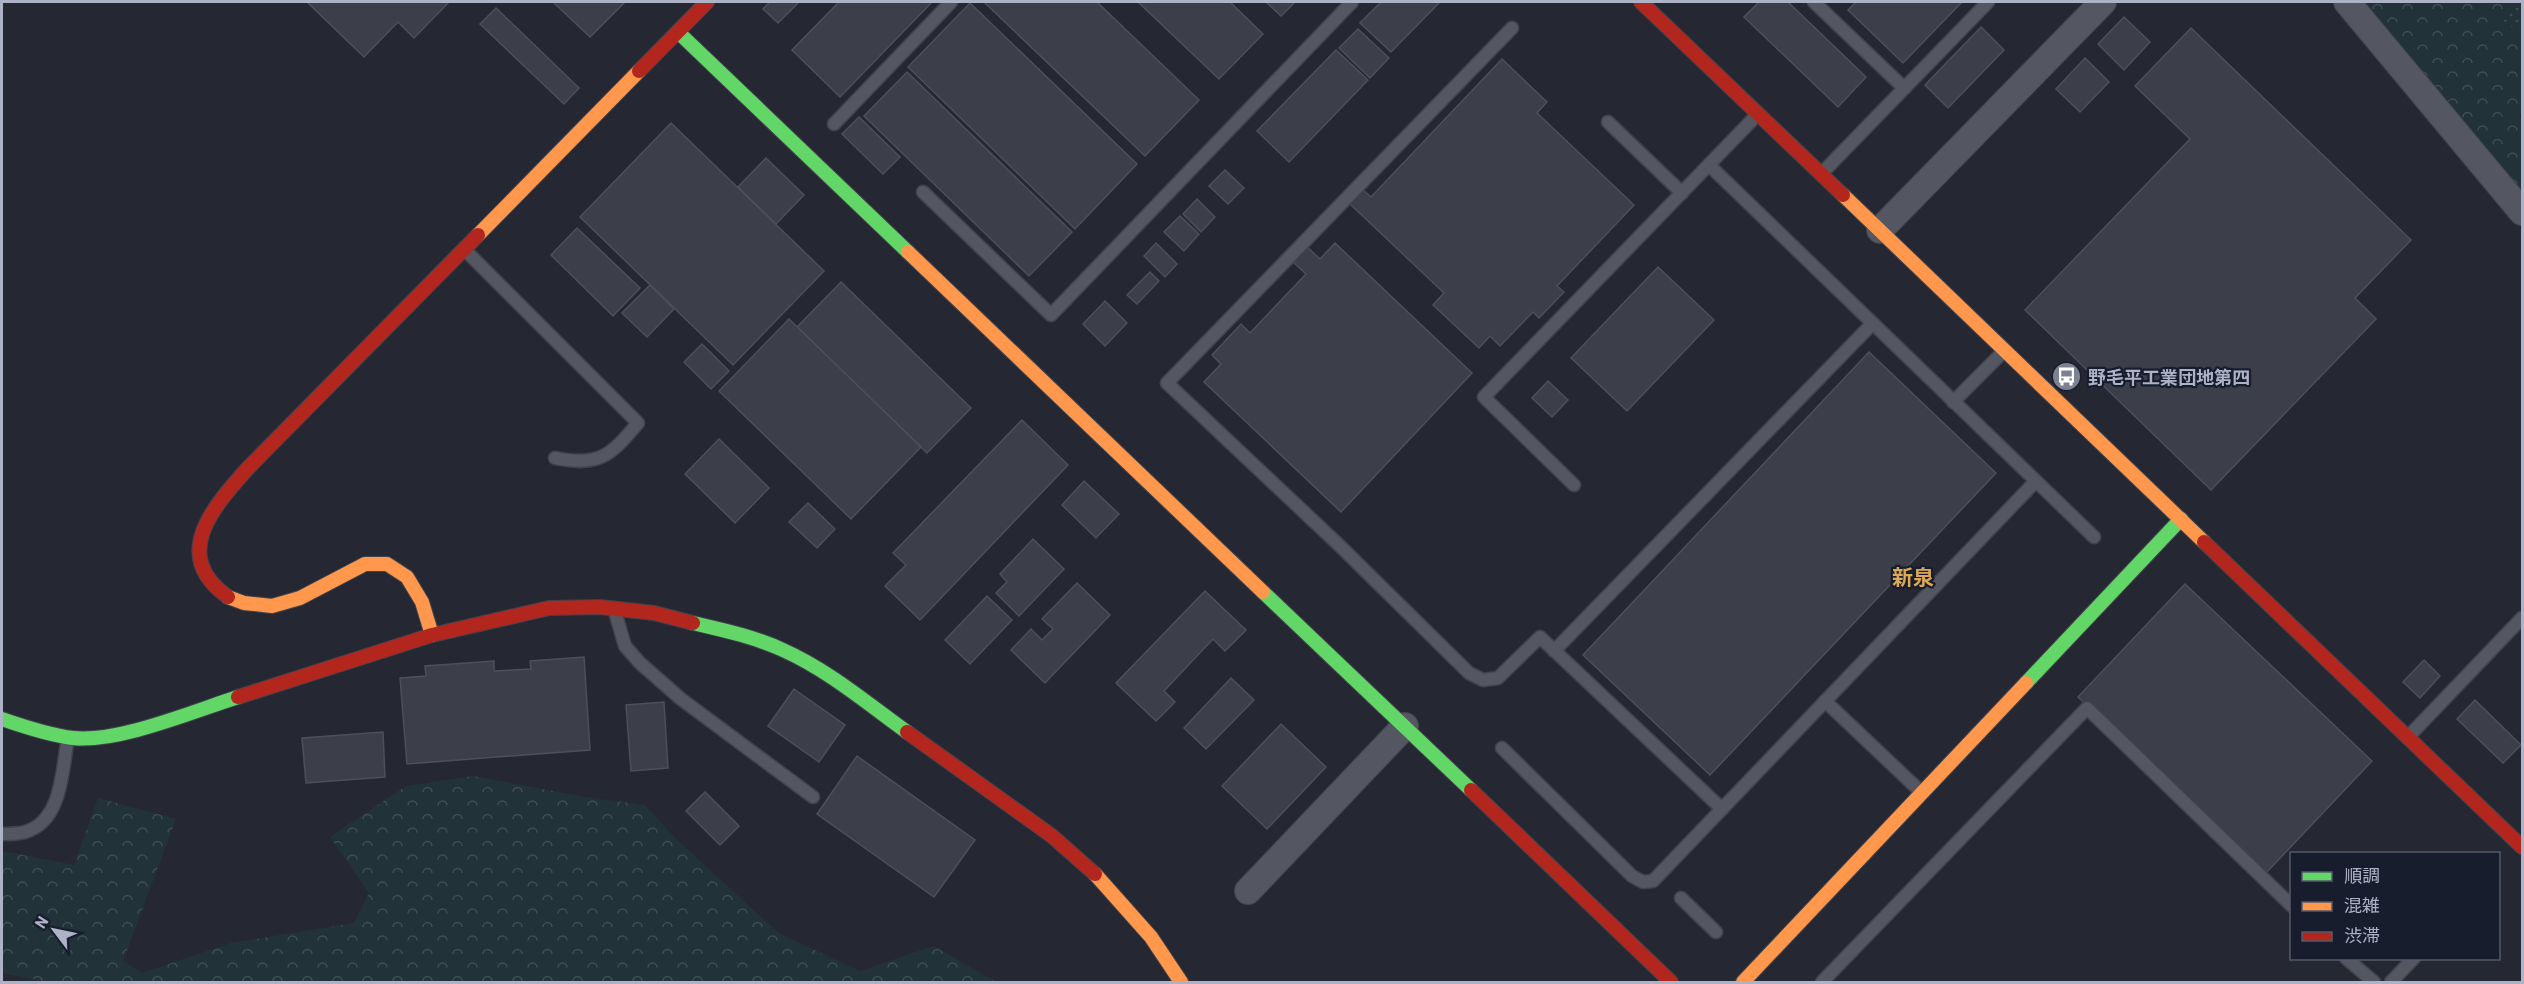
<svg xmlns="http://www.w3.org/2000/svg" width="2524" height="984" viewBox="0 0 2524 984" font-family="Barlow,'Noto Sans JP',sans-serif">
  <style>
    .grass { fill: url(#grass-dots) }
    .forest { fill: url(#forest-crowns) }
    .building { fill: #3c3f4a; stroke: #4c4f5c; stroke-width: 1.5 }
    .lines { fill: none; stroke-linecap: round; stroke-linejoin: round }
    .lane-casing { stroke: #41434c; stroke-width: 15 }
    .street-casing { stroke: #41434c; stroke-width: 28 }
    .fast-casing { stroke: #41434c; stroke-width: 16 }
    .slow-casing { stroke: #41434c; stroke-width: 16 }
    .jam-casing { stroke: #41434c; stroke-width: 16 }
    .lane { stroke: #545762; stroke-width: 12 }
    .street { stroke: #545762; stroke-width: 26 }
    .fast { stroke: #63d668; stroke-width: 14 }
    .slow { stroke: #ff974d; stroke-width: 14 }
    .jam { stroke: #b3261e; stroke-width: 14 }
    .labels { text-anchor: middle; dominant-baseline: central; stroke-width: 4.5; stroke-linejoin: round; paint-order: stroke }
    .poi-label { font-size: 18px; font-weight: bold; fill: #adb2c6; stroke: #181d2e; text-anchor: start }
    .quarter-label { font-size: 21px; font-weight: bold; fill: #dba853; stroke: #181d2e }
  </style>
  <defs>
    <pattern id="grass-dots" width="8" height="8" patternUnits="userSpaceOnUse" patternTransform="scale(1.5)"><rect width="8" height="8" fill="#223239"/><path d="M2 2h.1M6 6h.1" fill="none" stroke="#3f4d54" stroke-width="1.8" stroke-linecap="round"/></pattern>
    <pattern id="forest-crowns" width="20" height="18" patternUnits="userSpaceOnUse" patternTransform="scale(1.5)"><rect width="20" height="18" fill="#223239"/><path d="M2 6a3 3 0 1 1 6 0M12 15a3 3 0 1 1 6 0" fill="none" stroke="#3f4d54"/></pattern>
  </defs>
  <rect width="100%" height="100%" fill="#252833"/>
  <!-- grass -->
  <path class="grass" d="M2516,2H2522V35L2499,17Z"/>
  <!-- forest -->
  <g class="forest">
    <path d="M2360,2H2516L2499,17L2522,35V111L2519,116L2522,120V198Z"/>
    <path d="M473,776L585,797L645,805L677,840L780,934L860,971L934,946L996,982H47L2,973V851L74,865L98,798L176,819L123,961L142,973L231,943L354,923L369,893L330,837L406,786Z"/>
  </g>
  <!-- building -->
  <g class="building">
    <path d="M307,2H449L414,38L398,22L364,57Z"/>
    <path d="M553,2H625L590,37Z"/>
    <path d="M770,2H799L778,23L763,9Z"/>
    <path d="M839,2H932L840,97L792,50Z"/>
    <path d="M984,2H1097L1199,100L1145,156Z"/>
    <path d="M1138,2H1230L1263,34L1219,79Z"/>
    <path d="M1266,2H1295L1281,16Z"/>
    <path d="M1381,2H1440L1391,52L1360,23Z"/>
    <path d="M1759,2H1788L1866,77L1838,107L1744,17Z"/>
    <path d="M1856,2H1962L1903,63L1848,10Z"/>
    <path d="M970,3L1137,164L1075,229L908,67Z"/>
    <path d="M496,8L579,88L564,104L480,24Z"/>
    <path d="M2124,17L2150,42L2124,70L2098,44Z"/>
    <path d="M1981,27L2004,50L1948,108L1925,85Z"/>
    <path d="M2191,28L2411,240L2355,298L2376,319L2211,490L2025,310L2190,139L2135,86Z"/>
    <path d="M1358,29L1389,58L1370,78L1339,48Z"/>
    <path d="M1336,50L1368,80L1289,162L1257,131Z"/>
    <path d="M2085,58L2109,82L2080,112L2056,89Z"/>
    <path d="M1502,59L1547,102L1537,113L1634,205L1557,286L1564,292L1539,318L1533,312L1500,346L1490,336L1479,348L1433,305L1444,293L1349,203L1363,190L1371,197Z"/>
    <path d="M907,72L1072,232L1029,276L864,116Z"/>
    <path d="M859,117L900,157L883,174L842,134Z"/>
    <path d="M671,123L824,271L733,365L580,217Z"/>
    <path d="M766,158L804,195L776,224L738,187Z"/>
    <path d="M1225,170L1244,188L1228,204L1209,186Z"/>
    <path d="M1197,199L1215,217L1201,232L1183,214Z"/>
    <path d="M1180,216L1199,234L1184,251L1164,232Z"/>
    <path d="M577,228L640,288L613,316L551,255Z"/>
    <path d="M1156,243L1177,264L1165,277L1144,256Z"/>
    <path d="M1335,243L1472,373L1341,512L1204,382L1221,364L1212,355L1241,324L1250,333L1306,274L1292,261L1306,246L1320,259Z"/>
    <path d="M1658,267L1714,320L1627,411L1571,358Z"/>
    <path d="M1150,272L1159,281L1137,304L1127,295Z"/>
    <path d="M841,282L971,408L927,453L797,327Z"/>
    <path d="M650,285L674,309L647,337L622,313Z"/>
    <path d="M1105,301L1127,323L1105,346L1083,324Z"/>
    <path d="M789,319L921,447L851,519L719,391Z"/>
    <path d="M702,344L729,371L711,389L684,362Z"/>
    <path d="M1869,352L1996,473L1710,775L1583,655Z"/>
    <path d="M1548,381L1568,400L1552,417L1532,398Z"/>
    <path d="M1022,420L1068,465L920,620L885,586L906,565L893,553Z"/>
    <path d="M719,439L769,488L735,523L685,474Z"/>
    <path d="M1084,481L1119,514L1096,538L1062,505Z"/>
    <path d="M808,503L835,529L817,548L789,522Z"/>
    <path d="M1033,539L1064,569L1019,616L996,593L1007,582L1000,574Z"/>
    <path d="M1077,583L1110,615L1045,683L1011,650L1031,629L1042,640L1053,629L1042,619Z"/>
    <path d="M2185,584L2372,761L2265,874L2078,697Z"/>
    <path d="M1205,591L1246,630L1225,651L1213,639L1164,691L1175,702L1156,721L1116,683Z"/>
    <path d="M987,596L1012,620L970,664L945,640Z"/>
    <path d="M584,657L590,750L407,764L400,678L426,676L425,666L494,661V671L531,669L530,661Z"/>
    <path d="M2424,660L2440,676L2420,698L2403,682Z"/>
    <path d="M1231,678L1254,700L1206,749L1184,728Z"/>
    <path d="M794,689L845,725L819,762L768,726Z"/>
    <path d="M2475,700L2521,745L2503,763L2457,719Z"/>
    <path d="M664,702L668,768L631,771L626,705Z"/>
    <path d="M1281,724L1326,767L1267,829L1222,786Z"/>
    <path d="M383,732L385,777L306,783L302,738Z"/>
    <path d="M857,756L975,840L934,897L817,814Z"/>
    <path d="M705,792L739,826L720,845L686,811Z"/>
  </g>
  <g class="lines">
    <defs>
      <g id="lane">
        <path d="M1814,2L1904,88"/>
        <path d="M1512,28L1167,383L1340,546L1469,673L1483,680L1498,678L1540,637L1722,809"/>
        <path d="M1608,122L1682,193"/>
        <path d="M834,124L951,2"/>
        <path d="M1709,165L2094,537"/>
        <path d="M1822,173L1988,2"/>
        <path d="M923,192L1051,315L1352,2"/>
        <path d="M465,250L638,423C611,455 600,467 555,458"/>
        <path d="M1953,402L2003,352"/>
        <path d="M1574,485L1484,397L1757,115"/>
        <path d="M615,612L625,646L640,663L681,699L813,797"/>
        <path d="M1554,651L1872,324"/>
        <path d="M1825,701L1920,791"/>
        <path d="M2409,736L2522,618"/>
        <path d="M1502,748L1632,876L1643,882L1653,881L2035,482"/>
        <path d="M2,834C9,834 18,834 25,832C63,821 62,768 68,738"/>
        <path d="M1681,898L1716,932"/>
        <path d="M2346,958L2374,982"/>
        <path d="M1822,982L2087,708L2292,906"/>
        <path d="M2391,982L2414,958"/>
      </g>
      <g id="street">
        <path d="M2347,2L2522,212"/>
        <path d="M1880,230L2103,2"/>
        <path d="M1248,891L1405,726"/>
      </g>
      <g id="fast">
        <path d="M678,32L908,252"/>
        <path d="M1263,592L1471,790"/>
        <path d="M693,623C723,630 755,637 783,650C828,670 868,704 907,732"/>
        <path d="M2026,683L2181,519"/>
        <path d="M2,719C25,727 49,735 73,738C118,743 194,711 238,697"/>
      </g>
      <g id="slow">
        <path d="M1843,195L2204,542"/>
        <path d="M478,235L639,71"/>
        <path d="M908,252L1263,592"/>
        <path d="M228,597L244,603L272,606L300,598L365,564H387L407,577L422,602L432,635"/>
        <path d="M1095,874L1151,937L1181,982"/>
        <path d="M1743,982L2026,683"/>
      </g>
      <g id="jam">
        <path d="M1641,2L1843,195"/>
        <path d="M639,71L707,2"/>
        <path d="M2204,542L2522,847"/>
        <path d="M228,597C169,555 214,506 249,467L478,235"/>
        <path d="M238,697L432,635L549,608L600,607L654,613L693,623"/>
        <path d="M907,732L1052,836L1095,874"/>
        <path d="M1471,790L1671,982"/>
      </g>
    </defs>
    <!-- lane casing -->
    <use href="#lane" class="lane-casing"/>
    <!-- street casing -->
    <use href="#street" class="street-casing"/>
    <!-- fast casing -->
    <use href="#fast" class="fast-casing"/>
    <!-- slow casing -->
    <use href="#slow" class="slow-casing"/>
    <!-- jam casing -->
    <use href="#jam" class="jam-casing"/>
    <!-- lane -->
    <use href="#lane" class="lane"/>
    <!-- street -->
    <use href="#street" class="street"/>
    <!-- fast -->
    <use href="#fast" class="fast"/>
    <!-- slow -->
    <use href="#slow" class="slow"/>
    <!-- jam -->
    <use href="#jam" class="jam"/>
  </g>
  <!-- icons -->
  <defs>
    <symbol id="bus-disc" viewBox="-11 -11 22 22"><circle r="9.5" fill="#7d8293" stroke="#181d2e"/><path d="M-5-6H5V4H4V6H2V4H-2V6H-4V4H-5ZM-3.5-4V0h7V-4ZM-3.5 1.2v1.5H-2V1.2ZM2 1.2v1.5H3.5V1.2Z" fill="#fff"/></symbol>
  </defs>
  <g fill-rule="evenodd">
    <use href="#bus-disc" x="2050" y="360" width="33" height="33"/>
  </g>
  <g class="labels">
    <!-- poi labels -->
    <g class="poi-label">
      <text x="2088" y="377">野毛平工業団地第四</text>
    </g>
    <!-- quarter labels -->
    <g class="quarter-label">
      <text x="1913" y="576">新泉</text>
    </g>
  </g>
  <!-- border -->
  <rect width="2524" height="984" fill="none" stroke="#adb2c6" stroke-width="6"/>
  <!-- legend -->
  <rect x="2290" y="852" width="210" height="108" fill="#181d2e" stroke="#54596b" stroke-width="1.5"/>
  <rect x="2302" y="872" width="30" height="9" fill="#63d668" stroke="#54596b" stroke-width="1.5"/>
  <text x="2344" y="882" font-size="18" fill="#adb2c6">順調</text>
  <rect x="2302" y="902" width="30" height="9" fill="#ff974d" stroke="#54596b" stroke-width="1.5"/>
  <text x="2344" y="912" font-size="18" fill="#adb2c6">混雑</text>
  <rect x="2302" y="932" width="30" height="9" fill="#b3261e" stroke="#54596b" stroke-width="1.5"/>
  <text x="2344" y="942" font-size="18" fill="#adb2c6">渋滞</text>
  <!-- north arrow -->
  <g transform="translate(54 930) rotate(302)" stroke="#181d2e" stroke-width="4.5" paint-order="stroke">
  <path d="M0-4.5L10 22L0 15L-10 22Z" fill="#adb2c6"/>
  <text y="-9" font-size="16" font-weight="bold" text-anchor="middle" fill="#adb2c6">N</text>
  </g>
</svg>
